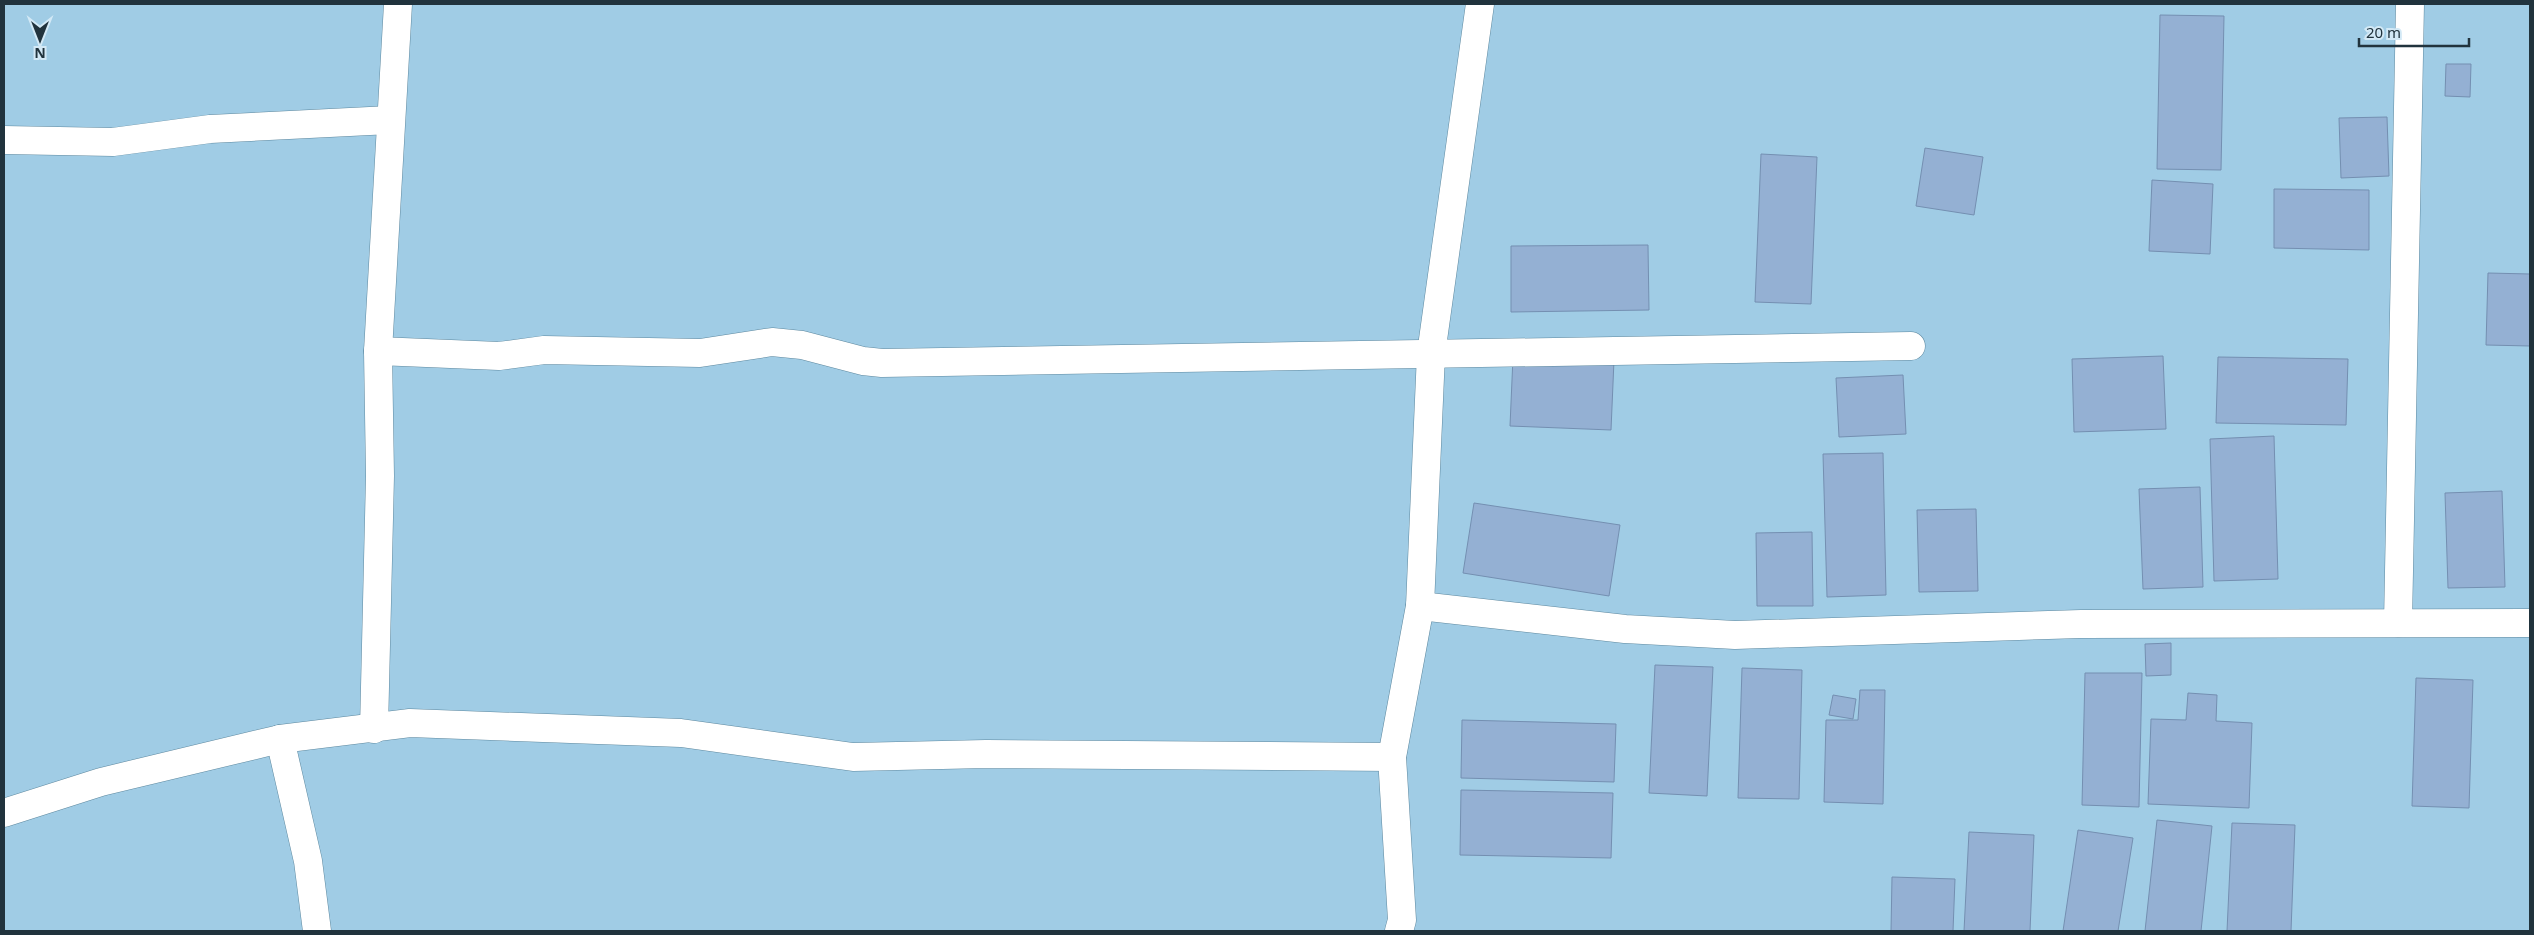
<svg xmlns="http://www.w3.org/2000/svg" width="2534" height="935" viewBox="0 0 2534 935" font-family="'Noto Sans',sans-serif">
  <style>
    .building { fill: #94b0d3; stroke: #748fb1 }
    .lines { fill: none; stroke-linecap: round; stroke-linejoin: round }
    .minor-casing { stroke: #5d889f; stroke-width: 29 }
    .minor { stroke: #fff; stroke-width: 28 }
  </style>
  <rect width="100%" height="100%" fill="#a0cce5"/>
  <!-- building -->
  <g class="building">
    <path d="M2160,15L2224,16L2221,170L2157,169Z"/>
    <path d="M2446,64H2471L2470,97L2445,96Z"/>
    <path d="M2387,117L2389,176L2341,178L2339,118Z"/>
    <path d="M1925,148L1983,157L1974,215L1916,206Z"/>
    <path d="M1761,154L1817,157L1811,304L1755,302Z"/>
    <path d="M2152,180L2213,184L2210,254L2149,251Z"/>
    <path d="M2274,189L2369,190V250L2274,248Z"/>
    <path d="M1648,245L1649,310L1511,312V246Z"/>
    <path d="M2488,273L2530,274V346L2486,345Z"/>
    <path d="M2163,356L2166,429L2074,432L2072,359Z"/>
    <path d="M1513,357L1614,360L1611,430L1510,426Z"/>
    <path d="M2218,357L2348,359L2346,425L2216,423Z"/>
    <path d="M1903,375L1906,434L1839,437L1836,378Z"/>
    <path d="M2274,436L2278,579L2214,581L2210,439Z"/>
    <path d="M1883,453L1886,595L1827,597L1823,454Z"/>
    <path d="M2200,487L2203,587L2143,589L2139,489Z"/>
    <path d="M2502,491L2505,587L2448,588L2445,493Z"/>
    <path d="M1474,503L1620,525L1609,596L1463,573Z"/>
    <path d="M1976,509L1978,591L1919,592L1917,510Z"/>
    <path d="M1812,532L1813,606H1757L1756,533Z"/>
    <path d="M2171,643V675L2146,676L2145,644Z"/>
    <path d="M1655,665L1713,667L1707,796L1649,793Z"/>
    <path d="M1742,668L1802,670L1799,799L1738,798Z"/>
    <path d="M2085,673H2142L2139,807L2082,805Z"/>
    <path d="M2416,678L2473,680L2469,808L2412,806Z"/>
    <path d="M1860,690H1885L1883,804L1824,802L1826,720H1858Z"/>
    <path d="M2188,693L2217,695L2216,721L2252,723L2249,808L2148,804L2151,719L2186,720Z"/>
    <path d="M1833,695L1856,699L1853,719L1829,715Z"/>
    <path d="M1462,720L1616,724L1614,782L1461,778Z"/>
    <path d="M1461,790L1613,793L1611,858L1460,855Z"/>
    <path d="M2157,820L2212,826L2201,931H2145Z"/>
    <path d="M2232,823L2295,825L2291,931H2227Z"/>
    <path d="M2078,830L2133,838L2118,931H2063Z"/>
    <path d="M1969,832L2034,835L2030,931H1964Z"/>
    <path d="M1892,877L1955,879L1953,931H1891Z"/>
  </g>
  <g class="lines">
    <defs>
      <g id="minor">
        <path d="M4,140L113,142L210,129L390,120"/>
        <path d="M378,351L499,356L544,350L700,353L772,342L802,345L863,361L882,363L1911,346"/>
        <path d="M1420,606L1625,629L1735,635L2081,624L2530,623"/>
        <path d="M2398,623L2410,4"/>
        <path d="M374,729L380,476L378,351L398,4"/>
        <path d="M280,739L308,861L317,931"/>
        <path d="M4,813L101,782L280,739L410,723L681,733L853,757L986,754L1392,757"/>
        <path d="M1399,931L1402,920L1392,757L1420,606L1431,354L1480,4"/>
      </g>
    </defs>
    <!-- minor casing -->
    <use href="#minor" class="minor-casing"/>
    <!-- minor -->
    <use href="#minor" class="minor"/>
  </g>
  <!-- border -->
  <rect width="2534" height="935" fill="none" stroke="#21333d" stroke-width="10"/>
  <!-- north arrow -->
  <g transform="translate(40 40) rotate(180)" stroke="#d3e9f6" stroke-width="4" paint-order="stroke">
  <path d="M0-4L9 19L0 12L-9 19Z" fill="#21333d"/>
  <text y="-8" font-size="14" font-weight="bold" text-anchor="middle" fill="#21333d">N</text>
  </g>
  <!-- scale -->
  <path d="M2359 38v8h110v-8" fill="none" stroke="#21333d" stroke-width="2.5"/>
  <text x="2366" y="38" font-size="15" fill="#21333d" stroke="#d3e9f6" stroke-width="4" paint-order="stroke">20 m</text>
</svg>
